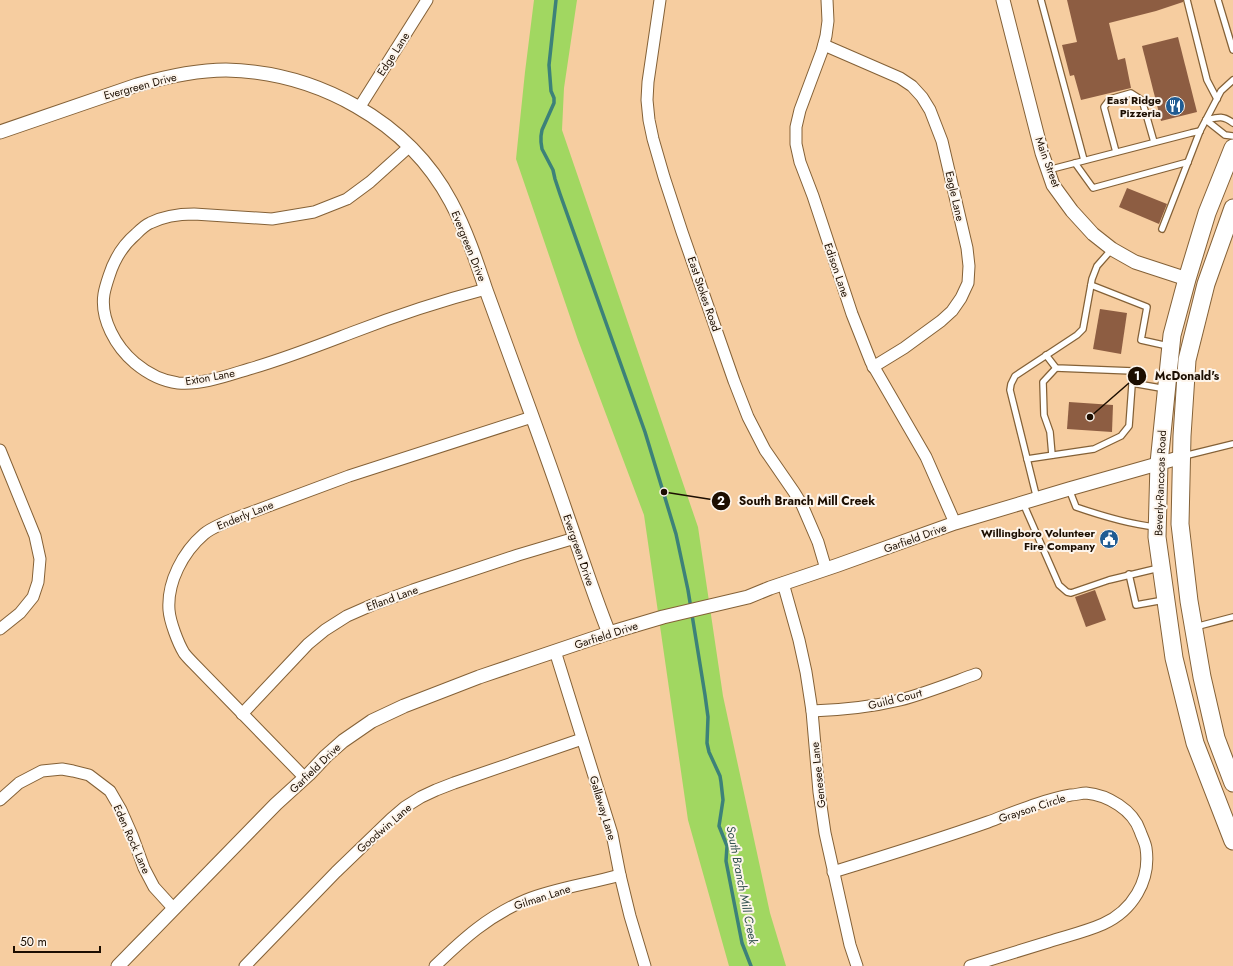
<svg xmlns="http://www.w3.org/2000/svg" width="1233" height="966" viewBox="0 0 1233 966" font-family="Jost,sans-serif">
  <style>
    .green { fill: #a1d761 }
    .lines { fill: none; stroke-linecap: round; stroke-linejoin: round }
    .stream { stroke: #3c8179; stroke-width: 3.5 }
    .building { fill: #8d5d42 }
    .service-casing { stroke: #846137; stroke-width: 8 }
    .minor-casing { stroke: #846137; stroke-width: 13 }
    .tertiary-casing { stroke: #846137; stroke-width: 15 }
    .primary-casing { stroke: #846137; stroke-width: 19 }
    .service { stroke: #fff; stroke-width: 5.5 }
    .minor { stroke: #fff; stroke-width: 11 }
    .tertiary { stroke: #fff; stroke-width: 13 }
    .primary { stroke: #fff; stroke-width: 17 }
    .labels { text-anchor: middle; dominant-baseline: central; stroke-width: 4; stroke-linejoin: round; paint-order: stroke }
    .street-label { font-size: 11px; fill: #1c0e01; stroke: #fdf5ec }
    .poi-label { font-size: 11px; font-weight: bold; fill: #1c0e01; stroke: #fdf5ec; text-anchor: end }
    .water-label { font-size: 12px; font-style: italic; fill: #345452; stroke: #fdf5ec }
    .leader { fill: none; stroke: #1c0e01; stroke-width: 1.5 }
    .callout-dot { fill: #1c0e01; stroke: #fdf5ec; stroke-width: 1.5 }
    .mark-label { font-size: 12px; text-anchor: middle; font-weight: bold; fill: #fff }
    .callout-label { font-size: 12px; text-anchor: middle; font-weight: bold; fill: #1c0e01; stroke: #fdf5ec; stroke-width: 4; stroke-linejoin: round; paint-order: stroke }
  </style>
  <rect width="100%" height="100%" fill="#f6cda0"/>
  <!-- green -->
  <path class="green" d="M534,0H577L564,88L562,130L698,527L723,696L770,913L786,966H729L688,820L644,515L578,340L516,159L525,72Z"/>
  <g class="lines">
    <!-- stream -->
    <path class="stream" d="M556,0L549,65L551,91L554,98V103L542,130L541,136V142L542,149L553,170L555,179L560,194L645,432L676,534L688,590L705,695L708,717L707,743L709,752L720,776L721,782L723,800L719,826L727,846L726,861L742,943L751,966"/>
  </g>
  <!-- building -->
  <g class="building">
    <path d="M1067,0H1183V2L1156,11L1109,23L1118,60L1125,58L1131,88L1081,100L1074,75L1070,76L1062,45L1077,42Z"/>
    <path d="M1178,37L1197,112L1161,121L1142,46Z"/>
    <path d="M1127,188L1167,204L1159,224L1119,207Z"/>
    <path d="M1100,309L1127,313L1121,354L1093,349Z"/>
    <path d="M1069,402L1113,405L1112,432L1067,429Z"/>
    <path d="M1095,590L1106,620L1086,627L1075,597Z"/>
  </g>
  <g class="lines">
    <defs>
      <g id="service">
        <path d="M1041,0L1084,160"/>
        <path d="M1187,0L1207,80L1217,99"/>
        <path d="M1218,0L1233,50"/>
        <path d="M1206,120L1225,135L1233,136"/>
        <path d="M1206,120C1218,117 1223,115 1233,123"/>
        <path d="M1116,152L1104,107L1110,99L1131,93L1142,100L1154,142"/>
        <path d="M1075,163L1093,188L1188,162"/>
        <path d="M1048,170L1191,133L1200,131"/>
        <path d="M1162,229L1200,131L1221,91L1233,80"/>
        <path d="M1091,285L1147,307L1141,340L1168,346"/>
        <path d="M1132,383L1166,389"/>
        <path d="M1052,455L1050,432L1044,415L1043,382L1056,368"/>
        <path d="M1184,456L1233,444"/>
        <path d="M1027,459L1094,449L1121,436L1129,426L1133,371L1056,368L1046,355"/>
        <path d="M1069,489L1076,507C1102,516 1128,524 1155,527"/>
        <path d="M1037,499L1010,390L1011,384L1015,376L1077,335L1083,329L1092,279L1097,266L1112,249"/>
        <path d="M1023,503L1059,585L1067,592L1071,593L1109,580L1159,568"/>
        <path d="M1129,574L1136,605L1164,600"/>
        <path d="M1195,627L1233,617"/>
      </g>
      <g id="minor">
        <path d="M660,0L648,82L647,100L649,120L653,139L664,177L682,232L734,381L748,417L765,450L794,492L802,505L818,542L826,569"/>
        <path d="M827,0L828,21L826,36L822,51L800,110L796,127V144L800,162L813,196L852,314L871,362L926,457L955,523"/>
        <path d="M824,45L900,78L912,86L922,97L930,110L942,141L967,248L969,266L968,283L961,298L952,311L941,321L904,348L873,367"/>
        <path d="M359,108L427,0"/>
        <path d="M410,146L370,182L347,199L314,212L272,219L194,214C178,214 164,216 150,223C145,225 140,230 136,234C123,245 114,260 109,276C107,282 105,288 104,294C100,319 116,347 135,363C147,373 162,381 178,383C202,385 226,376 249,369C284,359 317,346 351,333C395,316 440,301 486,289"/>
        <path d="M0,450L35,536L40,559L38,582L33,597L20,613L0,629"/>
        <path d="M783,583L799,640L806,672L812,711L819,792L825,833L850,945L857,966"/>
        <path d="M555,651L612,834L620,875L630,916L645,966"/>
        <path d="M812,711C842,710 871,707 900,700C926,693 951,683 976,674"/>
        <path d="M242,714L308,644L325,630L347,616L372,605L413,590L518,555L575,538"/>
        <path d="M305,778L194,664C191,661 187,657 184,653C178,643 170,622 169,610C167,582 183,552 204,534C211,528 220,525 228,521L349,476L532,417"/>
        <path d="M0,800L19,783L42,771L62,769L73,771L89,775L110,791L121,810L132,835L144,868L154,887L174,909"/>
        <path d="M833,872C885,856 937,840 988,822C1015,812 1043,800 1071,795C1076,795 1081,793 1086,793C1108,795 1133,810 1140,831C1142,837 1145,842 1146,848C1151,881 1132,911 1103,924C1085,932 1066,936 1048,942C1022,950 996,958 970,966"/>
        <path d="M245,966L336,872L391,819L405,807L421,797L436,790L454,783L582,739"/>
        <path d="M435,966C463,939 488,916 526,900C556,888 589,884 620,875"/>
      </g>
      <g id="tertiary">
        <path d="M1003,0L1042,153L1053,185L1072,211L1093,234L1112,249L1135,262L1187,279"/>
        <path d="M0,132L137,85C165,77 196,70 226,70C317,72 408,121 451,202C466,230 476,260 486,290C495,315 504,339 513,364C531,413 549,462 566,512C580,552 593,593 609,633"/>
        <path d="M118,966L276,804L309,774L326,756L343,741L372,721L404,706L479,677L609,633L663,617L748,597L770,588L838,565L955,523L1069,489L1182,457"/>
      </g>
      <g id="primary">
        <path d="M1233,148L1207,213L1187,279L1172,335L1159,463L1157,537L1174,658L1195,743L1233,841"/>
        <path d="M1233,208L1206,284L1187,360L1182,436L1180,524L1189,601L1202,677L1216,738L1233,783"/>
      </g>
    </defs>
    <!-- service casing -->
    <use href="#service" class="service-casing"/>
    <!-- minor casing -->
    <use href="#minor" class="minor-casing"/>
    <!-- tertiary casing -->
    <use href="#tertiary" class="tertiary-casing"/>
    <!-- primary casing -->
    <use href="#primary" class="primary-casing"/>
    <!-- service -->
    <use href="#service" class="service"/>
    <!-- minor -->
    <use href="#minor" class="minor"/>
    <!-- tertiary -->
    <use href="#tertiary" class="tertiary"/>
    <!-- primary -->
    <use href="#primary" class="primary"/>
  </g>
  <!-- icons -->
  <defs>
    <symbol id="restaurant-disc" viewBox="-11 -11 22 22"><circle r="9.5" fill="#205c93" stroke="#fdf5ec"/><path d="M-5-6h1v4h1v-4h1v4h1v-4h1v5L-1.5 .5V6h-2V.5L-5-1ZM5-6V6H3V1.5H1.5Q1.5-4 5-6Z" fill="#fff"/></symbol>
    <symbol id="civic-disc" viewBox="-11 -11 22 22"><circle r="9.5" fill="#205c93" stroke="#fdf5ec"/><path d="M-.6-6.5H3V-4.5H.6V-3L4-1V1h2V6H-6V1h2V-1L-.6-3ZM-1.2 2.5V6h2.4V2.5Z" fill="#fff"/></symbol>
  </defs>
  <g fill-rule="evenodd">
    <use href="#restaurant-disc" x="1164" y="95" width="22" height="22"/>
    <use href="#civic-disc" x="1098" y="528" width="22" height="22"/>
  </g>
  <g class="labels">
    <!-- street labels -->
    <g class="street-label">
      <text transform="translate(393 54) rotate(-57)">Edge Lane</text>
      <text transform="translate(140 86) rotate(-15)">Evergreen Drive</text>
      <text transform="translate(1048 162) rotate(70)">Main Street</text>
      <text transform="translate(955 196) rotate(77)">Eagle Lane</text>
      <text transform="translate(469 246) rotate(68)">Evergreen Drive</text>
      <text transform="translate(837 270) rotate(71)">Edison Lane</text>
      <text transform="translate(704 294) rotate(71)">East Stokes Road</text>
      <text transform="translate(210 377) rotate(-10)">Exton Lane</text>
      <text transform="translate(1160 483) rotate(-88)">Beverly-Rancocas Road</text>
      <text transform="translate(245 515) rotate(-22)">Enderly Lane</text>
      <text transform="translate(915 538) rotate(-20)">Garfield Drive</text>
      <text transform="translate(579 550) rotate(71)">Evergreen Drive</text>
      <text transform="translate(392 598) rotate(-20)">Efland Lane</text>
      <text transform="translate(606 635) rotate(-18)">Garfield Drive</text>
      <text transform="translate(895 699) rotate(-14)">Guild Court</text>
      <text transform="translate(315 768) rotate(-44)">Garfield Drive</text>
      <text transform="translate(818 775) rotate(-96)">Genesee Lane</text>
      <text transform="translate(603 808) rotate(73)">Gallaway Lane</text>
      <text transform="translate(1032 808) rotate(-18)">Grayson Circle</text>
      <text transform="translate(384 828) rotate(-41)">Goodwin Lane</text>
      <text transform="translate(132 839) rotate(66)">Eden Rock Lane</text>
      <text transform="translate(542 897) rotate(-18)">Gilman Lane</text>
    </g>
    <!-- poi labels -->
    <g class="poi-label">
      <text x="1161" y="100">East Ridge<tspan x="1161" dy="13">Pizzeria</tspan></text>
      <text x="1095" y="533">Willingboro Volunteer<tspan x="1095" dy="13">Fire Company</tspan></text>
    </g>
    <!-- water labels -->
    <g class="water-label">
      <text transform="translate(742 885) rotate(79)">South Branch Mill Creek</text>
    </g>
  </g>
  <!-- callouts -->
  <path class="leader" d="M1090 417L1137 376M664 492L721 501"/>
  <g class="callout-dot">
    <circle cx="1090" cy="417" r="4"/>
    <circle cx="664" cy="492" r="4"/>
    <circle cx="1137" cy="376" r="10"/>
    <circle cx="721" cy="501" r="10"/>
  </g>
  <g class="mark-label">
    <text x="1137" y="380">1</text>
    <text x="721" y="505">2</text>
  </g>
  <g class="callout-label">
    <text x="1187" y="380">McDonald's</text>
    <text x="807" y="505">South Branch Mill Creek</text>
  </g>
  <!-- scale -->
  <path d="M14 946v6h86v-6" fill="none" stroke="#1c0e01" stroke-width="2"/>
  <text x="20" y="946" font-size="12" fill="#1c0e01" stroke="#fdf5ec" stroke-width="3" paint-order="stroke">50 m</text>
</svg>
